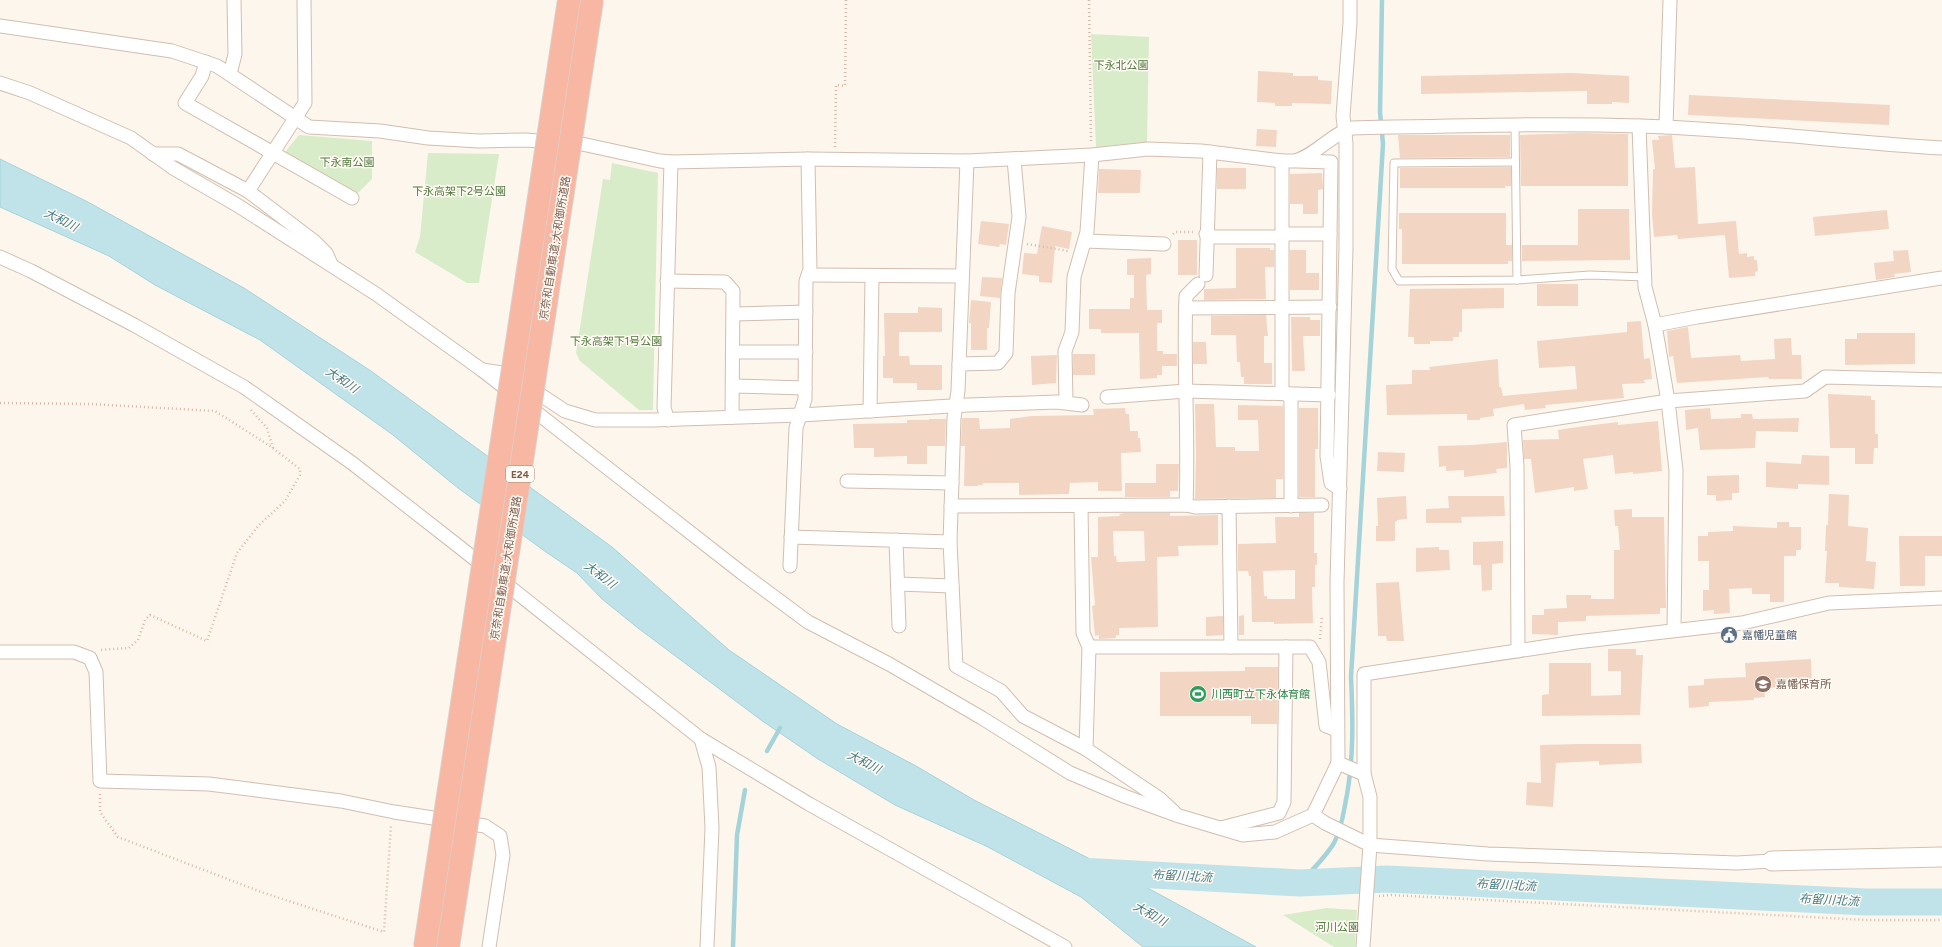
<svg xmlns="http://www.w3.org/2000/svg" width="1942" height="947" viewBox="0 0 1942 947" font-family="Figtree,'Noto Sans JP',sans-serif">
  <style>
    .green { fill: #d8ecc9 }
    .water { fill: #bfe3e8; stroke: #a5d3da }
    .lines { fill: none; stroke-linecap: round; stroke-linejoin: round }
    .stream { stroke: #a5d3da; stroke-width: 4.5 }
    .river { stroke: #bfe3e8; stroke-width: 27 }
    .building { fill: #f3d5c3; fill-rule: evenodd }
    .lane-casing { stroke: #d1beb0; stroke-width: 9 }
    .street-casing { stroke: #d1beb0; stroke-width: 15 }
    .secondary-casing { stroke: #d6c0b0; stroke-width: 21 }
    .path { stroke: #d9b8a5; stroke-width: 2.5; stroke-dasharray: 1 3; stroke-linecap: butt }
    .lane { stroke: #fff; stroke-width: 7 }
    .street { stroke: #fff; stroke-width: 13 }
    .secondary { stroke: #fff; stroke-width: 19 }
    .highway-bridge-casing { stroke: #dad1cd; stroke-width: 24; stroke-linecap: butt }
    .highway-bridge { stroke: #f7b7a3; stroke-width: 22 }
    .labels { text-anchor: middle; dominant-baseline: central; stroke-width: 3; stroke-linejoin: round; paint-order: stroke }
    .shield { fill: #fffaf3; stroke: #a28b7f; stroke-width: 1 }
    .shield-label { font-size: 10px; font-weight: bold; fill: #7a5c4d }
    .park-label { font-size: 11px; fill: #537a41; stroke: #fffaf3 }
    .street-label { font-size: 11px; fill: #7a5c4d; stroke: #fffaf3 }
    .service-label { font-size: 11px; fill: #4e5e75; stroke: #fffaf3; text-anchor: start }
    .education-label { font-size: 11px; fill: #785e54; stroke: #fffaf3; text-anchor: start }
    .leisure-label { font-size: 11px; fill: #27864d; stroke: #fffaf3; text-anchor: start }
    .water-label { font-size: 12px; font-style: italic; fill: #437c86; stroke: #fffaf3 }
  </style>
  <rect width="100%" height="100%" fill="#fdf6ec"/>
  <!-- green -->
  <g class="green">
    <path d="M1091,34L1149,37L1147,142L1096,147Z"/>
    <path d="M299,135L372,141V179L357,194L285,152Z"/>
    <path d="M428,153L499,154L479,283H467L415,252L420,237Z"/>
    <path d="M612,163L658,173L653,410H639L580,361L576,353L603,179L610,180Z"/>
    <path d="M1327,908L1357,910L1355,947H1334L1283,915Z"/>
  </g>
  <!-- water -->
  <path class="water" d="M0,159L86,201L244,288L371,371L612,547L729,650L837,724L916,766L974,800L1157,893L1256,947H1143L1081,897L986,846L895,805L818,759L761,720L638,628L602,599L577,573L546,552L458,488L393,435L260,340L155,285L109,256L0,207Z"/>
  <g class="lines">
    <!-- stream -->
    <g class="stream">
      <path d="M767,751L780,728"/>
      <path d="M1300,883C1312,870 1325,858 1334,843C1340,832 1343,817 1345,805C1354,762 1353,720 1351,677L1383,144L1380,112L1382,0"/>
      <path d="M733,947L737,835L745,790"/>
    </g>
    <!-- river -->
    <path class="river" d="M1080,871L1300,883L1387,879L1866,902H1942"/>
  </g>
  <!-- building -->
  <g class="building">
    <path d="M1258,71L1293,73V76H1318V80L1332,81L1331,104L1292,103V106H1275V103L1257,102Z"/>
    <path d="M1571,73L1629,76V103L1612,102V104H1587V91L1421,94V76Z"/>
    <path d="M1689,95L1890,105L1889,125L1688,115Z"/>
    <path d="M1257,129L1277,130L1276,147L1256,146Z"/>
    <path d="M1579,133L1628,134V186H1521L1520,135Z"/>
    <path d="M1398,135H1510V157L1400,158Z"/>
    <path d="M1672,135L1675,168L1695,167L1698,224L1736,221L1739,254L1747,253V257L1754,256V260H1757L1758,271L1755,272V276L1729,278L1725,235L1678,239L1677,235L1654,237L1652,213L1653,169H1655L1652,140H1659L1658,136Z"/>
    <path d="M1511,167V186H1505V188H1400V168Z"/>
    <rect x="1217" y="168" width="29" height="21"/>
    <path d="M1099,169L1141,170L1140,193H1098Z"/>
    <path d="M1322,173L1323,189L1318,190V214H1303V204H1290V174Z"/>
    <path d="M1578,209H1629L1630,260L1522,261V245H1578Z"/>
    <path d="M1887,210L1889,229L1815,236L1813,217Z"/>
    <path d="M1399,213H1506V245H1512V261H1508V264H1402V229H1399Z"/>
    <path d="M981,221L1009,224L1006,245L1000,244L999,247L978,244Z"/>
    <path d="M1042,226L1072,232L1069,249L1055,246L1052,283L1039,282V276L1022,274L1024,253L1037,254Z"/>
    <rect x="1178" y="240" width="19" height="35"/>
    <path d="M1236,248H1270V250H1274V267H1265L1266,299L1204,300V289L1236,288Z"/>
    <path d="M1290,250H1306V273H1319V290H1290Z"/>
    <path d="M1908,250L1911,272L1894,274L1895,277L1876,280L1874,263L1894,261L1893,251Z"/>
    <path d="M1151,258V274L1146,275L1147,310H1162V323H1157V351H1163V354H1177V366H1162V375H1157V378L1140,379L1139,333H1101V329H1089V309H1130V298H1134V275H1127V259Z"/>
    <path d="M982,277L1002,278L1000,298L980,296Z"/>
    <rect x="1537" y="284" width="41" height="22"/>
    <path d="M1504,288V308L1462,309V332H1459V337H1453V341H1430V344H1414V337H1408L1410,289Z"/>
    <path d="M971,300L991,302L989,328H987V350H971V323H969Z"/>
    <path d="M918,307L942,308V332H899V356H909L910,365H942V390H917V383H893V378H883V356H885L884,313H918Z"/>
    <path d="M1266,315L1268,336H1264V363H1272V384H1244V377H1241L1240,362H1237L1236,335H1211V316Z"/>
    <path d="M1291,317H1310V320H1320V336H1303L1305,371H1292Z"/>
    <path d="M1641,321L1644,359L1650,358L1652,379L1644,380L1645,383L1622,384L1624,398L1545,405L1546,408L1525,410L1524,404L1493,409L1494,416L1480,418V420H1467V414L1387,415L1386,385L1412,384V370H1430L1429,367L1498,359L1499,387H1501L1503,396L1577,389L1575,366L1539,368L1537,341L1627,332V322Z"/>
    <path d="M1688,327L1691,358L1740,355L1741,361L1775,359L1774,339L1791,338L1792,355H1801L1802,379H1769L1768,377L1677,383L1673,356L1669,357L1667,331Z"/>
    <path d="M1857,333H1915V364L1845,365V339H1857Z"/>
    <path d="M1193,342H1206L1207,364H1193Z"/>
    <rect x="1073" y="354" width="22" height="21"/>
    <path d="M1057,355L1056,383L1032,385L1031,356Z"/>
    <path d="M1828,394L1871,396V400H1875V434H1878V448H1874L1873,464H1855V448H1830Z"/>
    <path d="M1195,404H1214L1216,447H1235V451H1259L1258,420H1238V405L1283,406V479H1276V498L1195,499L1196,456Z"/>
    <path d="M1125,408L1126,414H1129L1130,431H1138V438H1140L1141,452L1121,453L1122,491H1098V482L1070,483L1069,494L1019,495V483H983V485H978V486H964L965,446H961L962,418H979L980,429L1010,428V419L1031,416L1094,415L1093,409Z"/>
    <path d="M1299,408H1318V449H1315V497H1299Z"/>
    <path d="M1710,408L1711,419L1741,418V414H1752L1753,419L1799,418L1798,432L1756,431L1755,448L1700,450L1698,428L1686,430L1685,410Z"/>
    <path d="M929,419H946L945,446H927V464H907V456L874,457V448H854L853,424L907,423V420H929Z"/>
    <path d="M1658,421L1662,471L1633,474V472L1615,474L1613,455L1583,459L1588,489L1574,491V487L1535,493L1531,459H1524L1523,440L1559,439L1558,430L1585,426L1618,422V425Z"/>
    <path d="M1507,442V468L1496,469L1497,473L1464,477V470L1446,471V466L1439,467L1438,446L1472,445Z"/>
    <path d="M1378,452L1405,453L1404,472L1377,471Z"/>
    <path d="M1802,455L1829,456V485L1798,484V489L1766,487V462L1801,464Z"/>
    <path d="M1156,464H1179L1178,491H1170V497H1125V483H1156Z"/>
    <path d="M1739,475V493H1732V500L1716,501V495H1707V476Z"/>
    <path d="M1829,494L1849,495L1848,526L1868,528L1866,561L1876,562L1874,589L1839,587V583H1825L1827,551H1825L1826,525H1828Z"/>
    <path d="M1406,496L1407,519L1397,520V521L1395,522V541H1376V526H1378L1377,498Z"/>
    <path d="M1448,496H1504L1505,516L1461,517L1462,523H1426V509L1449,508Z"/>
    <path d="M1632,509V517H1664L1666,608H1660V614L1586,616V621L1558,622V635L1532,634V615H1544V609L1567,608L1566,595H1591V599H1614V550H1620L1618,526H1615L1614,510Z"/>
    <path d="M1125,513H1170V516L1218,515V545L1178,546L1179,556L1157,557L1158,627L1119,628V635H1116V638L1099,639V635L1095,636L1092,606L1095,605L1091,557H1098V517L1120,516L1119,514ZM1113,531H1144L1145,561L1117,562L1116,556H1114Z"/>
    <path d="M1299,513H1314V553H1317V565H1315V587H1312L1313,623L1274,624V622H1252L1251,576H1249L1248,571H1238V544L1276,543L1275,517H1299ZM1295,570V599H1267V596H1264L1263,571Z"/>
    <path d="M1777,522H1789V527H1801V550H1796V556H1784V602H1770V594H1752V588L1729,589L1730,613L1714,614V610L1703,611V590H1709V561H1698V536H1708V532L1733,531V526L1777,528Z"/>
    <path d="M1899,536H1942V556H1925V586H1900Z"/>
    <path d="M1503,541V563L1492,564V590L1482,591L1481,565H1473V542Z"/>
    <path d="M1439,547V550H1449L1450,570L1416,572V548Z"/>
    <path d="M1399,582L1404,641H1387L1386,636H1378L1376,583Z"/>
    <path d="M1244,615V635H1239V616Z"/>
    <path d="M1223,616V635L1206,636V617Z"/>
    <path d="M1608,649H1636V655H1643L1640,715L1542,716V695L1549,694V663H1591V696L1621,695V671H1608Z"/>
    <path d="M1811,659L1812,686L1764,688L1765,697L1754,698V700L1709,702V706L1689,708L1688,686L1704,685V679L1746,677L1745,663Z"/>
    <path d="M1245,667H1278L1277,724H1251V716H1160V672L1245,671Z"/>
    <path d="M1581,744H1641L1642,763L1599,765V761L1556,763L1553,807L1526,805L1527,782L1541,783L1540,745Z"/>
  </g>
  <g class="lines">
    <defs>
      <g id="lane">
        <path d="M1515,126L1517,280"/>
        <path d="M1515,162L1394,163L1392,269L1399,281L1517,280L1590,275L1645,277"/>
      </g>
      <g id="street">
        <path d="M0,26L172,51L217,66L309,127L380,131L428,138L479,141L525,140L582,144L660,161L671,162L808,159L967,161L1092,155L1148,149L1201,151L1282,161C1286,161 1291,161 1294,161C1314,157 1331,134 1352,128C1448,126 1544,123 1640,126C1741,129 1841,142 1942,148"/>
        <path d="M206,62L202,76L185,103L352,198"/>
        <path d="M230,74L235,54L234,0"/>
        <path d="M0,83L30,93L131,138L173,168L237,205L376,294L482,370L742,573L808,622L889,664L982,718L1070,773L1124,796L1176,815L1243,835L1275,832L1313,815L1338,763L1337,582L1346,248V143L1343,116L1350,23V0"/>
        <path d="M1639,126L1645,287L1655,325L1668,401L1676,470L1674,630"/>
        <path d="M1666,127L1670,0"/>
        <path d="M153,154H178L248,191L315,242L326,253L331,264"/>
        <path d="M967,161L958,391L954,418L950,542L956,666L1001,691L1023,716L1086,749L1160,799L1174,812"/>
        <path d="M1282,161V389L1291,399V506"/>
        <path d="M1297,161L1331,162L1327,456L1331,483L1340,489"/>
        <path d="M248,191L305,103L304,0"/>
        <path d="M1206,234L1214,237H1276L1288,234H1330"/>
        <path d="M1085,241L1164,244"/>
        <path d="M0,257L31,271L134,325L244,387L352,463L457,545L701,739L809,804L1065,947"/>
        <path d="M808,275L962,276"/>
        <path d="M1206,275L1210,152"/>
        <path d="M667,281L725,282L733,291L732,417"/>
        <path d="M1186,308L1330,307"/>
        <path d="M734,314L806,312"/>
        <path d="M1655,325L1697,317L1942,278"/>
        <path d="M733,352H806"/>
        <path d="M959,364L998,363L1006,353L1008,293L1019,217L1014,159"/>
        <path d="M482,370L509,374L565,411L595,420H653L801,415L968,405L1057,402L1082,405"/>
        <path d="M733,386L805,388"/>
        <path d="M1107,397L1186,391L1329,395"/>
        <path d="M1066,402L1065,351L1072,332L1074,277L1087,232L1092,155"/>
        <path d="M870,411L872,276"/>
        <path d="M668,420L664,408L671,162"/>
        <path d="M847,481L952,483"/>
        <path d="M1186,505C1189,435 1183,366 1186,296L1198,284"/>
        <path d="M951,506L1186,505L1195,507L1322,505"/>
        <path d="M1229,506L1231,647"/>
        <path d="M1081,507L1083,633L1089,647L1086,749"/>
        <path d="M791,537L950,542"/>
        <path d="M896,540L899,626"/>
        <path d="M790,566L796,428L805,399L806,281L810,270L808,159"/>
        <path d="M898,584L952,586"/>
        <path d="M1089,647H1310L1319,662L1326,726L1337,730"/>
        <path d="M1518,651L1517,466L1514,425L1668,401L1805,391L1825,377L1942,380"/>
        <path d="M0,652H74L90,658L96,672L100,781L209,784L341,801L394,812L485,826L500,836L503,855L489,947"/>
        <path d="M701,739L709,767L712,828L707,947"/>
        <path d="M1338,763L1364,774"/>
        <path d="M1313,815L1325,823L1370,845L1488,854L1737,863L1772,861"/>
        <path d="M1221,828L1279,813L1284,802L1286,647"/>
        <path d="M1363,947L1370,845V797L1364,774V674L1576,642L1742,623L1829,603L1942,598"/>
      </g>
      <path id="secondary" d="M1772,861L1942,857"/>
    </defs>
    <!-- lane casing -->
    <use href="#lane" class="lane-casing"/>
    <!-- street casing -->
    <use href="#street" class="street-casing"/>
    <!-- secondary casing -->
    <use href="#secondary" class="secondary-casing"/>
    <!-- path -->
    <g class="path">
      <path d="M1089,0L1091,141"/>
      <path d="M835,147L836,85L845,86L846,0"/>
      <path d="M1173,234L1175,232H1193"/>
      <path d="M1027,244L1068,251"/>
      <path d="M0,403L91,404L215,411L270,446L300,469V475L285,501L259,525L237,553L207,641L150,615L145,620L138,640L129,648L100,650"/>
      <path d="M251,410L267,428L273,448"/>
      <path d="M1320,639L1322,616"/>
      <path d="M100,794V812L118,837L264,893L384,932L391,825"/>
      <path d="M1379,896L1391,895L1867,920H1942"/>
    </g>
    <!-- lane -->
    <use href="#lane" class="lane"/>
    <!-- street -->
    <use href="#street" class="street"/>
    <!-- secondary -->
    <use href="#secondary" class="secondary"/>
    <defs>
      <g id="highway-bridge">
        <path d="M425,947L569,0"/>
        <path d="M448,947L592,0"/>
      </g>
    </defs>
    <!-- highway-bridge casing -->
    <use href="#highway-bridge" class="highway-bridge-casing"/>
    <!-- highway-bridge -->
    <use href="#highway-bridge" class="highway-bridge"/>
  </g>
  <!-- icons -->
  <defs>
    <symbol id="civic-disc" viewBox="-11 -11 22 22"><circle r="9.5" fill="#5c6f8a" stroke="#fffaf3"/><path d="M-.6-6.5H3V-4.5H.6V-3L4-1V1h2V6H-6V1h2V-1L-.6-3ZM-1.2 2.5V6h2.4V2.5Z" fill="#fff"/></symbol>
    <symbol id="school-disc" viewBox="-11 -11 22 22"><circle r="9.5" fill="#8d6e63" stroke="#fffaf3"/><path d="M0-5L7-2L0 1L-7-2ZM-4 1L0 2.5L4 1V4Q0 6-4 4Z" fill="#fff"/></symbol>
    <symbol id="stadium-disc" viewBox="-11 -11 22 22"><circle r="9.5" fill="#2e9e5b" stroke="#fffaf3"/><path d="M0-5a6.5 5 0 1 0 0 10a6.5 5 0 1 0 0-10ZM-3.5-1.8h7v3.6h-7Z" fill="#fff"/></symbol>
  </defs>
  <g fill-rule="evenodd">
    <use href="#civic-disc" x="1719" y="625" width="20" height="20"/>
    <use href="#school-disc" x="1753" y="674" width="20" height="20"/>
    <use href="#stadium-disc" x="1188" y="684" width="20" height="20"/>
  </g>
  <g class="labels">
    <!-- shield labels -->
    <rect class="shield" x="506" y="466" width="28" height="16" rx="3"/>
    <g class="shield-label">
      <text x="520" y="474">E24</text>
    </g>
    <!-- park labels -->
    <g class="park-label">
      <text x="1121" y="65">下永北公園</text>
      <text x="347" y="162">下永南公園</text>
      <text x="459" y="191">下永高架下2号公園</text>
      <text x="616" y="341">下永高架下1号公園</text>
      <text x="1337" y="927">河川公園</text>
    </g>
    <!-- street labels -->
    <g class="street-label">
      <text transform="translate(555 248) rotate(-81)">京奈和自動車道;大和御所道路</text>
      <text transform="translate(506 568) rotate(-81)">京奈和自動車道;大和御所道路</text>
    </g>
    <!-- service labels -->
    <g class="service-label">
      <text x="1742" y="635">嘉幡児童館</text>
    </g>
    <!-- education labels -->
    <g class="education-label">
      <text x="1776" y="684">嘉幡保育所</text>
    </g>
    <!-- leisure labels -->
    <g class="leisure-label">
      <text x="1211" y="694">川西町立下永体育館</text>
    </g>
    <!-- water labels -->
    <g class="water-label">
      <text transform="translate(61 220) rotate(27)">大和川</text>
      <text transform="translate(342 380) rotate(34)">大和川</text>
      <text transform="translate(600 575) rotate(37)">大和川</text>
      <text transform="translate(864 762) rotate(27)">大和川</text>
      <text transform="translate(1182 876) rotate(3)">布留川北流</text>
      <text transform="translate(1506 885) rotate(3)">布留川北流</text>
      <text transform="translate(1829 900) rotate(3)">布留川北流</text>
      <text transform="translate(1150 914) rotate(29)">大和川</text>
    </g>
  </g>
</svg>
